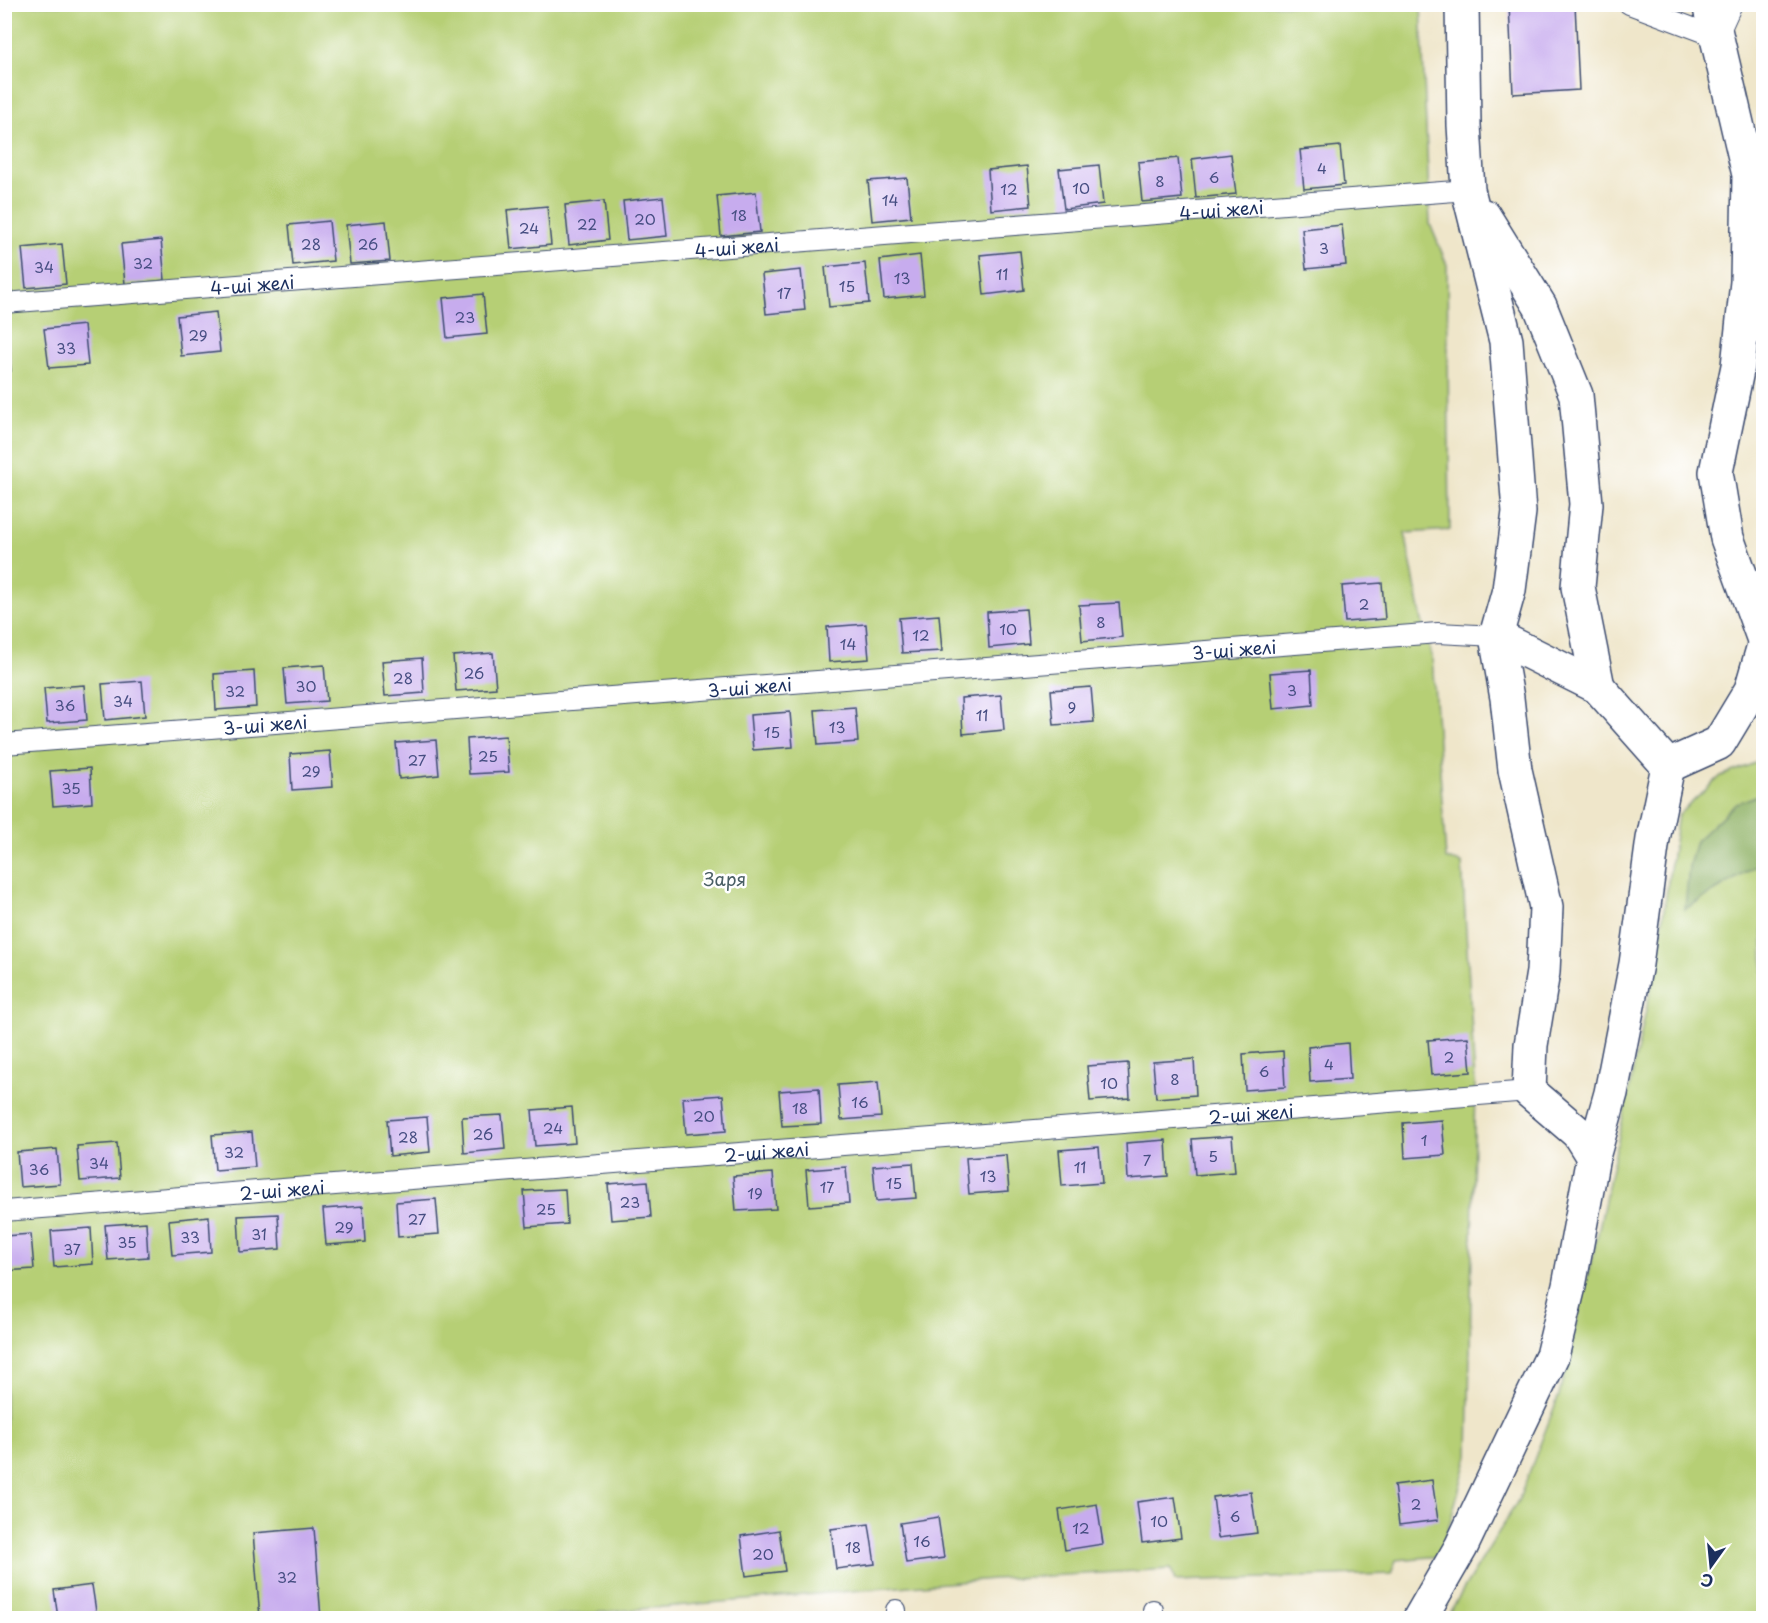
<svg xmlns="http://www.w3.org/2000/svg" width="1768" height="1623" viewBox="0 0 1768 1623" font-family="'Playpen Sans',sans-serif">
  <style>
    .green { fill: #b6cf75; stroke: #687f6a; stroke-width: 1.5 }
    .forest { fill: #90b266; stroke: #567062; stroke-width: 1.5 }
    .building { fill: #c7acee }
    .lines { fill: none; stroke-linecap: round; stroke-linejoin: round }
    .service-casing { stroke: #3b4a6e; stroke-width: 22 }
    .minor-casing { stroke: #3b4a6e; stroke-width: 36 }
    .service { stroke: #fff; stroke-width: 20 }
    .minor { stroke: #fff; stroke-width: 33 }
    .labels { text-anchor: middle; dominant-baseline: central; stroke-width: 5; stroke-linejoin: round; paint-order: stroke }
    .number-label { font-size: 15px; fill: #464e82 }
    .street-label { font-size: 18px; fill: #1b2f5e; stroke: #fff }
    .park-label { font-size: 18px; fill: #4a5f65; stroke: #fff }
  </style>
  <rect width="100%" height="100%" fill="#fff"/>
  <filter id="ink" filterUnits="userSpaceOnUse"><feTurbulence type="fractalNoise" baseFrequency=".0167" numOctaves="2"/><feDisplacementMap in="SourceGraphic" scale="12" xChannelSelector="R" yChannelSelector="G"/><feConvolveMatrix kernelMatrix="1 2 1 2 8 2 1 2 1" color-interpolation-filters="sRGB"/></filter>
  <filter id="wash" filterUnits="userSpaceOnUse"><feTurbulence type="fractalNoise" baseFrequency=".008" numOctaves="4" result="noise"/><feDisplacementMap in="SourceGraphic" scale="24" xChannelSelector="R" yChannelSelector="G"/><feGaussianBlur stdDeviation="1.35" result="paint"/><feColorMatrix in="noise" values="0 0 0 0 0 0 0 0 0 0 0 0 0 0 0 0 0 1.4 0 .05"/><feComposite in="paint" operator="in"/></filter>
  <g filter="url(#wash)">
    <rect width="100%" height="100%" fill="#efe6ca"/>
    <!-- green -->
    <g class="green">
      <path d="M5,5H1421L1430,224L1447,265L1450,530L1405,533L1422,621L1432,656L1446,859L1462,863L1475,1083L1468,1456L1441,1556L1396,1560L1391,1574L1175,1581L1171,1569L993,1579L533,1618H5Z"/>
      <path d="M1763,760V1618H1446L1519,1499L1559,1395L1598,1233L1656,964L1678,815L1721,776Z"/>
    </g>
    <!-- forest -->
    <path class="forest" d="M1763,793V862L1685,909L1689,866L1696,841L1735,804Z"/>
    <g id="blocks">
      <!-- building -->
      <g class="building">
        <path d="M1509,4H1575L1579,90L1513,94Z"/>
        <path d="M1340,146L1344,185L1304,189L1300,150Z"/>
        <path d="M1231,154L1236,194L1196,198L1192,159Z"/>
        <path d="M1178,158L1182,198L1142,202L1138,162Z"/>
        <path d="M1099,165L1103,204L1064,209L1059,169Z"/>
        <path d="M1027,166L1031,206L991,210L988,170Z"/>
        <path d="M907,178L911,217L872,221L868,181Z"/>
        <path d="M756,192L760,232L721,236L717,196Z"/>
        <path d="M663,197L667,236L627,240L623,201Z"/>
        <path d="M604,201L608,240L569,245L565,205Z"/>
        <path d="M547,206L551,245L511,249L507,210Z"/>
        <path d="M329,221L333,261L293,265L289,225Z"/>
        <path d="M386,221L390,261L350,264L346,225Z"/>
        <path d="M1342,225L1346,265L1306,269L1302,229Z"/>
        <path d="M161,240L165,280L125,284L121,244Z"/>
        <path d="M62,244L66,284L26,288L22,248Z"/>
        <path d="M1020,251L1024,290L984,295L980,255Z"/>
        <path d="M4,254H6L10,291L4,292Z"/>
        <path d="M920,255L924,295L884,299L880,260Z"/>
        <path d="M865,263L869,303L829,307L825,267Z"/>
        <path d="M801,270L805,310L766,314L762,274Z"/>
        <path d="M483,294L487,334L447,338L443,298Z"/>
        <path d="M216,312L220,352L181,356L177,316Z"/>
        <path d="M84,325L88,365L49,368L44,329Z"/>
        <path d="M4,332H7L11,371L4,372Z"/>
        <path d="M1382,583L1385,619L1345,622L1342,586Z"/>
        <path d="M1119,603L1122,637L1082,641L1079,605Z"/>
        <path d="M1026,609L1029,644L989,648L987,612Z"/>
        <path d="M939,615L942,651L902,653L899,618Z"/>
        <path d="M866,624L869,659L829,662L827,627Z"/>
        <path d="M493,653L496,688L456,691L453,656Z"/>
        <path d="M422,658L424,693L385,696L382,661Z"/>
        <path d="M324,665L327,701L287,704L284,668Z"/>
        <path d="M1311,670L1313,705L1273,709L1270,673Z"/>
        <path d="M254,671L256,707L216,710L214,674Z"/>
        <path d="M142,681L145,716L105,720L102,684Z"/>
        <path d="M84,685L87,720L47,723L44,688Z"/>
        <path d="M1091,687L1094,722L1054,725L1051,690Z"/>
        <path d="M1001,695L1004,730L963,734L961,698Z"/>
        <path d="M855,707L858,742L818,745L815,710Z"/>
        <path d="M790,712L793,747L753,750L750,715Z"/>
        <path d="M506,736L509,772L469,774L467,739Z"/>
        <path d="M436,740L439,775L399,779L396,743Z"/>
        <path d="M330,751L333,787L292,790L290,754Z"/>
        <path d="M90,768L92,803L53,806L50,771Z"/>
        <path d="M1468,1037L1471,1072L1431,1075L1428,1040Z"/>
        <path d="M1348,1043L1350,1079L1310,1082L1308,1047Z"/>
        <path d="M1283,1051L1285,1087L1245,1090L1243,1054Z"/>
        <path d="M1194,1059L1196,1095L1156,1098L1153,1062Z"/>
        <path d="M1128,1063L1130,1098L1090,1101L1087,1066Z"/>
        <path d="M878,1082L881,1117L841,1120L838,1085Z"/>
        <path d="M819,1088L821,1124L782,1126L779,1091Z"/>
        <path d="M723,1095L726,1131L686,1134L683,1098Z"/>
        <path d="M572,1107L575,1143L535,1146L532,1110Z"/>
        <path d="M502,1115L505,1149L464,1153L462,1117Z"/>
        <path d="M427,1117L430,1152L390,1156L387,1120Z"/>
        <path d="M1442,1120L1445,1155L1405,1158L1403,1123Z"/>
        <path d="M252,1132L255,1167L215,1170L212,1135Z"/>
        <path d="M1232,1136L1235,1172L1195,1175L1192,1139Z"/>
        <path d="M1166,1140L1168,1176L1128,1179L1126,1143Z"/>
        <path d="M117,1143L120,1178L80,1181L77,1146Z"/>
        <path d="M1099,1147L1102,1183L1062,1186L1059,1150Z"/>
        <path d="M57,1149L60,1184L20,1187L17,1152Z"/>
        <path d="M1006,1155L1009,1191L969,1194L966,1158Z"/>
        <path d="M913,1163L916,1198L876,1201L873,1166Z"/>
        <path d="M846,1167L849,1203L809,1206L806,1170Z"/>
        <path d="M773,1173L776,1209L736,1211L733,1176Z"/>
        <path d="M648,1181L651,1217L611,1220L608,1184Z"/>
        <path d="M565,1189L567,1224L527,1227L524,1191Z"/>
        <path d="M436,1199L439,1234L398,1237L396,1202Z"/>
        <path d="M363,1206L365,1242L326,1245L323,1209Z"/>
        <path d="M278,1214L280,1249L240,1252L238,1216Z"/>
        <path d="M209,1216L211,1252L172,1255L169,1220Z"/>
        <path d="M146,1222L148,1257L108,1260L105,1225Z"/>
        <path d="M91,1228L93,1264L54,1267L51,1231Z"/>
        <path d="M31,1234L34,1269L4,1271V1236Z"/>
        <path d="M1432,1480L1438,1520L1399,1525L1394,1485Z"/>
        <path d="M1251,1492L1257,1533L1218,1538L1213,1497Z"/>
        <path d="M1175,1497L1181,1538L1142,1543L1137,1502Z"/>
        <path d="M1097,1504L1103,1544L1065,1550L1059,1510Z"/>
        <path d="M938,1517L944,1558L906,1563L900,1523Z"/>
        <path d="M869,1524L875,1564L836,1569L831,1529Z"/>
        <path d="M314,1528L321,1618H260L253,1533Z"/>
        <path d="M779,1530L785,1571L746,1576L741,1536Z"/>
        <path d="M92,1585L97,1618H58L54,1590Z"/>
      </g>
    </g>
  </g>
  <g filter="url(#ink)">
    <use href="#blocks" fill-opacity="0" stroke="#3b4a6e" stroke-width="1.5"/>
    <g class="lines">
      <defs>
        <g id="service">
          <path d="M1629,4L1717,37L1732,4"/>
          <path id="s1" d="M4,303L1468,190"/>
          <path id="s2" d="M4,744L1438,633L1496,636"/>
          <path id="s3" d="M4,1211L1529,1091"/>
          <path d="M896,1610V1618"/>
          <path d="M1153,1610V1618"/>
        </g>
        <g id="minor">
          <path d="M1709,4L1749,175L1747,282L1738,366L1716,472L1727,538L1764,640"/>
          <path d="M1484,216L1540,306L1576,395L1586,504L1578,587L1598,687"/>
          <path d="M1496,636L1598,687L1668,766L1653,839L1636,964L1611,1093L1593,1157"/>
          <path d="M1668,766L1719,743L1751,690L1764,645"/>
          <path d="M1420,1618L1461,1547L1552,1356L1569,1286L1593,1157L1578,1133L1529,1091L1531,1045L1543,972L1546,907L1515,770L1507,698L1496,636L1509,590L1519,512L1506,341L1468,190L1464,125L1462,4"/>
        </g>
      </defs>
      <!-- service casing -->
      <use href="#service" class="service-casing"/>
      <!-- minor casing -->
      <use href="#minor" class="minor-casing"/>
      <!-- service -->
      <use href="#service" class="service"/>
      <!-- minor -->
      <use href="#minor" class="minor"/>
    </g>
  </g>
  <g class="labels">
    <!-- number labels -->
    <g class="number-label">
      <text x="1322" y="167">4</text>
      <text x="1214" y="176">6</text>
      <text x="1160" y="180">8</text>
      <text x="1081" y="187">10</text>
      <text x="1009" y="188">12</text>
      <text x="890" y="199">14</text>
      <text x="739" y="214">18</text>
      <text x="645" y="218">20</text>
      <text x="587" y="223">22</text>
      <text x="529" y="227">24</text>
      <text x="311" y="243">28</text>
      <text x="368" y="243">26</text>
      <text x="1324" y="247">3</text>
      <text x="143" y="262">32</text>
      <text x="44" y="266">34</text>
      <text x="1002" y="273">11</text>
      <text x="902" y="277">13</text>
      <text x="847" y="285">15</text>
      <text x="784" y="292">17</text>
      <text x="465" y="316">23</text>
      <text x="198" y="334">29</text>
      <text x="66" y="347">33</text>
      <text x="1364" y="603">2</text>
      <text x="1101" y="621">8</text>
      <text x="1008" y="628">10</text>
      <text x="921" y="634">12</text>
      <text x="848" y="643">14</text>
      <text x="474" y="672">26</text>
      <text x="403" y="677">28</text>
      <text x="306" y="685">30</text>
      <text x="1292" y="689">3</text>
      <text x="235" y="690">32</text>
      <text x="123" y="700">34</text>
      <text x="65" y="704">36</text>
      <text x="1072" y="706">9</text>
      <text x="982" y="714">11</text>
      <text x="837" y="726">13</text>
      <text x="772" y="731">15</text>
      <text x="488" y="755">25</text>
      <text x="417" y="759">27</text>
      <text x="311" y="770">29</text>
      <text x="71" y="787">35</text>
      <text x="1449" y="1056">2</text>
      <text x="1329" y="1063">4</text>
      <text x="1264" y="1070">6</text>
      <text x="1175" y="1078">8</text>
      <text x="1109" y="1082">10</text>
      <text x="860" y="1101">16</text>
      <text x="800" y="1107">18</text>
      <text x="704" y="1115">20</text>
      <text x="553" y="1127">24</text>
      <text x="483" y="1133">26</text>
      <text x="408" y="1136">28</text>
      <text x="1424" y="1139">1</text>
      <text x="234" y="1151">32</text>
      <text x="1213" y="1155">5</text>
      <text x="1147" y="1159">7</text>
      <text x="99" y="1162">34</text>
      <text x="1080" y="1166">11</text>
      <text x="39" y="1168">36</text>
      <text x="988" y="1175">13</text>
      <text x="894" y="1182">15</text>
      <text x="827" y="1186">17</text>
      <text x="755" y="1192">19</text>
      <text x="630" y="1201">23</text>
      <text x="546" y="1208">25</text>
      <text x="417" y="1218">27</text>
      <text x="344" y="1226">29</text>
      <text x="259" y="1233">31</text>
      <text x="190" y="1236">33</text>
      <text x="127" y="1241">35</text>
      <text x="72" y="1248">37</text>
      <text x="1416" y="1503">2</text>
      <text x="1235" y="1515">6</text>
      <text x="1159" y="1520">10</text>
      <text x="1081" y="1527">12</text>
      <text x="922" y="1540">16</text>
      <text x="853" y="1546">18</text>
      <text x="763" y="1553">20</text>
      <text x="287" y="1576">32</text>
    </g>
    <!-- street labels -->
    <g class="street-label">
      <text stroke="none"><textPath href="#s1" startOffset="1221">4-ші желі</textPath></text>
      <text stroke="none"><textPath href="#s1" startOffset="735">4-ші желі</textPath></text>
      <text stroke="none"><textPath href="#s1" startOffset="249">4-ші желі</textPath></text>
      <text stroke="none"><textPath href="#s2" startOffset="1234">3-ші желі</textPath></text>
      <text stroke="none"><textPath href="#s2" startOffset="748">3-ші желі</textPath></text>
      <text stroke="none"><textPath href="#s2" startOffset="262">3-ші желі</textPath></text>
      <text stroke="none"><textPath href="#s3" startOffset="1251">2-ші желі</textPath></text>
      <text stroke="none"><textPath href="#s3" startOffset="765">2-ші желі</textPath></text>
      <text stroke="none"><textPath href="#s3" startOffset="279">2-ші желі</textPath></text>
    </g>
    <!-- park labels -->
    <g class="park-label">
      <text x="725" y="878">Заря</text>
    </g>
  </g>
  <!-- margin -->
  <rect width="1768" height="1623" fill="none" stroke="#fff" stroke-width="24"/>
  <!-- north arrow -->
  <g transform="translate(1711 1566) rotate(195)" stroke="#ffffff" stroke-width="4.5" paint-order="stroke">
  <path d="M0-4.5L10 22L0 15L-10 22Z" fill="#1b2f5e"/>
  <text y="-9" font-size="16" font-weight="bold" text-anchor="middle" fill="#1b2f5e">С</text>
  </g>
</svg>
